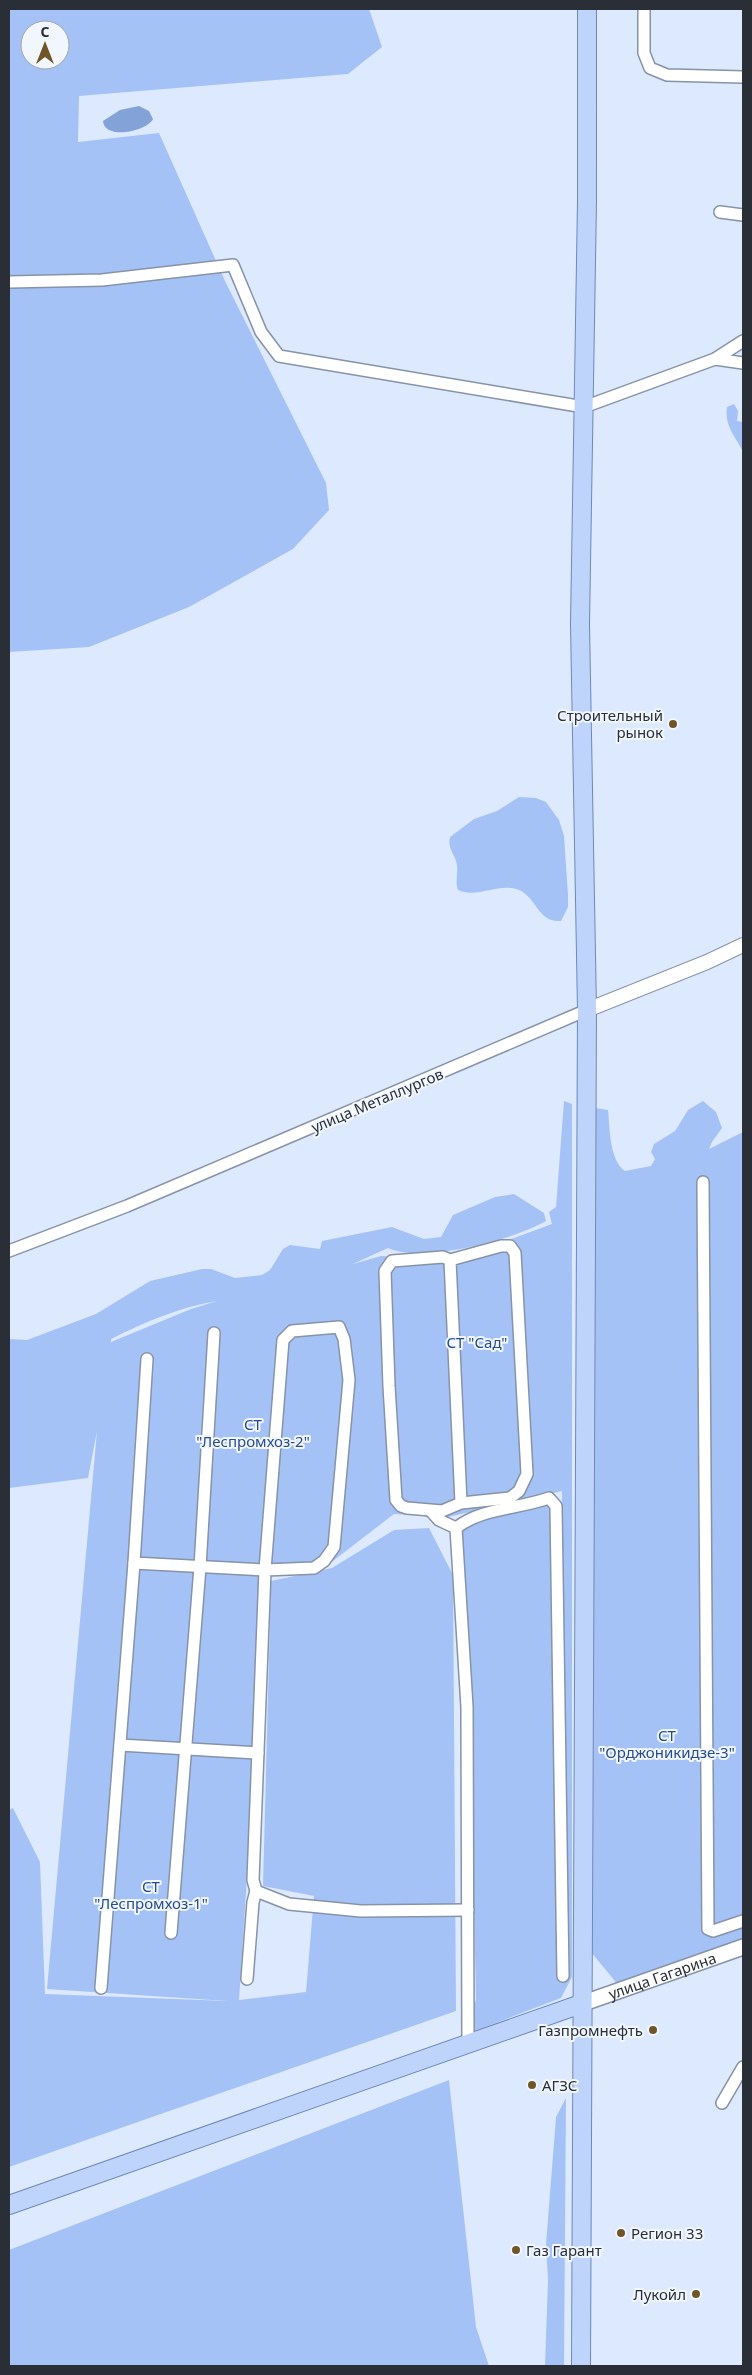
<svg xmlns="http://www.w3.org/2000/svg" width="752" height="2375" viewBox="0 0 752 2375" font-family="'Noto Sans',sans-serif">
  <style>
    .green { fill: #a5c2f6; fill-rule: evenodd }
    .water { fill: #83a2d7 }
    .lines { fill: none; stroke-linecap: round; stroke-linejoin: round }
    .minor-casing { stroke: #8793a7; stroke-width: 14 }
    .tertiary-casing { stroke: #8793a7; stroke-width: 16 }
    .secondary-casing { stroke: #8793a7; stroke-width: 18 }
    .primary-casing { stroke: #6f88b5; stroke-width: 20 }
    .minor { stroke: #fff; stroke-width: 11 }
    .tertiary { stroke: #fff; stroke-width: 14 }
    .secondary { stroke: #fff; stroke-width: 15 }
    .primary { stroke: #bfd4fb; stroke-width: 18 }
    .poi-dot { fill: #6f5627; stroke: #f1f6ff; stroke-width: 2 }
    .labels { text-anchor: middle; dominant-baseline: central; stroke-width: 4; stroke-linejoin: round; paint-order: stroke }
    .poi-label { font-size: 15px; fill: #2a2f37; stroke: #f1f6ff; text-anchor: end }
    .street-label { font-size: 15px; fill: #2a2f37; stroke: #f1f6ff }
    .park-label { font-size: 15px; fill: #284c8d; stroke: #f1f6ff }
  </style>
  <rect width="100%" height="100%" fill="#dce9ff"/>
  <!-- green -->
  <g class="green">
    <path d="M9,9H369L382,47L348,74L79,96L78,142L159,133L225,281L326,483L329,510L293,549L189,607L89,647L9,652ZM30,30H60V60H30Z"/>
    <path d="M734,404L738,411L737,421L743,422V451C735,437 724,424 727,407Z"/>
    <path d="M519,797L536,798L546,802L559,820L564,836L568,895V907L561,921C538,923 537,898 519,890C500,882 477,899 458,890C455,882 458,874 457,865C455,854 447,849 450,837L474,819L497,811Z"/>
    <path d="M564,1101L572,1104V1977L561,1998L475,2031L473,2006L476,2000L470,1708L460,1531L467,1523L547,1503L552,1510L559,1877L562,1491L448,1517L394,1514L329,1564L267,1570L239,2000L306,1992L314,1896L263,1886L271,1581L332,1568L394,1530L429,1528L453,1575L456,2011L9,2167V1810L13,1808L40,1862L45,1994L227,2001L47,1989L97,1431L88,1478L9,1488V1339L27,1340L96,1314L150,1281L202,1269H211L235,1278L262,1275L270,1270L283,1249L290,1245L320,1249L322,1241L392,1227L424,1239L441,1237L453,1215L495,1197L514,1194L544,1213L546,1221C513,1240 423,1264 388,1248L353,1264L381,1256L413,1257L452,1254L506,1241L552,1224L549,1212L556,1207ZM217,1301L191,1309L111,1342V1339C145,1322 180,1307 217,1301Z"/>
    <path d="M703,1101L716,1112L722,1128L712,1142L709,1149L743,1132V1944L619,1986L591,1952V1239L595,1234V1108L608,1110C610,1128 609,1160 625,1171L651,1166L655,1159L651,1152L654,1144L675,1131L688,1110Z"/>
    <path d="M449,2080L476,2327L489,2366H9V2250Z"/>
    <path d="M566,2098L564,2366H545L548,2280L546,2244L556,2117Z"/>
  </g>
  <!-- water -->
  <path class="water" d="M139,106L149,111L153,119C146,132 104,140 103,121L120,110Z"/>
  <g class="lines">
    <defs>
      <g id="minor">
        <path d="M644,9V53L650,68L667,75L743,77"/>
        <path d="M720,212L743,215"/>
        <path d="M9,282L102,280L233,265L261,332L279,356L584,407L715,359L743,341"/>
        <path d="M715,359L743,363"/>
        <path d="M703,1182L708,1929L713,1931L743,1921"/>
        <path d="M9,1251L127,1206L587,1010"/>
        <path d="M450,1260L501,1246H510L515,1253L527,1474L519,1491L510,1498L461,1503L442,1511L407,1508L401,1506L396,1500L389,1386L385,1271L392,1261L443,1257L450,1260L461,1503"/>
        <path d="M147,1359L134,1563L265,1570L283,1340L292,1331L339,1327L344,1339L349,1380L334,1547L324,1561L314,1568L265,1570L253,1880L256,1891L289,1904L361,1911L468,1910"/>
        <path d="M431,1511L439,1520L456,1528"/>
        <path d="M120,1745L258,1753"/>
        <path d="M171,1933L200,1567L214,1333"/>
        <path d="M247,1979L253,1902L256,1891"/>
        <path d="M101,1988L134,1563"/>
        <path d="M468,2044L467,1707L456,1528C481,1508 518,1509 549,1498L556,1506L563,1976"/>
        <path d="M722,2103L743,2067"/>
      </g>
      <path id="tertiary" d="M587,1010L707,962L743,945"/>
      <g id="secondary">
        <path id="s1" d="M581,2004L743,1947"/>
      </g>
      <g id="primary">
        <path d="M9,2205L581,2004"/>
        <path d="M581,2366L587,1010L580,624L587,201V9"/>
      </g>
    </defs>
    <!-- minor casing -->
    <use href="#minor" class="minor-casing"/>
    <!-- tertiary casing -->
    <use href="#tertiary" class="tertiary-casing"/>
    <!-- secondary casing -->
    <use href="#secondary" class="secondary-casing"/>
    <!-- primary casing -->
    <use href="#primary" class="primary-casing"/>
    <!-- minor -->
    <use href="#minor" class="minor"/>
    <!-- tertiary -->
    <use href="#tertiary" class="tertiary"/>
    <!-- secondary -->
    <use href="#secondary" class="secondary"/>
    <!-- primary -->
    <use href="#primary" class="primary"/>
  </g>
  <!-- markers -->
  <g class="poi-dot">
    <circle cx="673" cy="724" r="5"/>
    <circle cx="653" cy="2030" r="5"/>
    <circle cx="532" cy="2085" r="5"/>
    <circle cx="621" cy="2233" r="5"/>
    <circle cx="516" cy="2250" r="5"/>
    <circle cx="696" cy="2294" r="5"/>
  </g>
  <g class="labels">
    <!-- poi labels -->
    <g class="poi-label">
      <text x="663" y="715">Строительный<tspan x="663" dy="17">рынок</tspan></text>
      <text x="643" y="2030">Газпромнефть</text>
      <text x="542" y="2085" text-anchor="start">АГЗС</text>
      <text x="631" y="2233" text-anchor="start">Регион 33</text>
      <text x="526" y="2250" text-anchor="start">Газ Гарант</text>
      <text x="686" y="2294">Лукойл</text>
    </g>
    <!-- street labels -->
    <g class="street-label">
      <text transform="translate(377 1100) rotate(-23)">улица Металлургов</text>
      <text stroke="none"><textPath href="#s1" startOffset="86">улица Гагарина</textPath></text>
    </g>
    <!-- park labels -->
    <g class="park-label">
      <text x="477" y="1342">СТ "Сад"</text>
      <text x="253" y="1424">СТ<tspan x="253" dy="17">"Леспромхоз-2"</tspan></text>
      <text x="667" y="1735">СТ<tspan x="667" dy="17">"Орджоникидзе-3"</tspan></text>
      <text x="151" y="1886">СТ<tspan x="151" dy="17">"Леспромхоз-1"</tspan></text>
    </g>
  </g>
  <!-- border -->
  <rect width="752" height="2375" fill="none" stroke="#2a2f37" stroke-width="20"/>
  <!-- north arrow -->
  <g transform="translate(45 45)"><circle r="24" fill="#f1f6ff" stroke="#a1a6af"/>
  <path d="M0-4L9 19L0 12L-9 19Z" fill="#6f5627"/>
  <text y="-8" font-size="14" font-weight="bold" text-anchor="middle" fill="#2a2f37">С</text>
  </g>
</svg>
